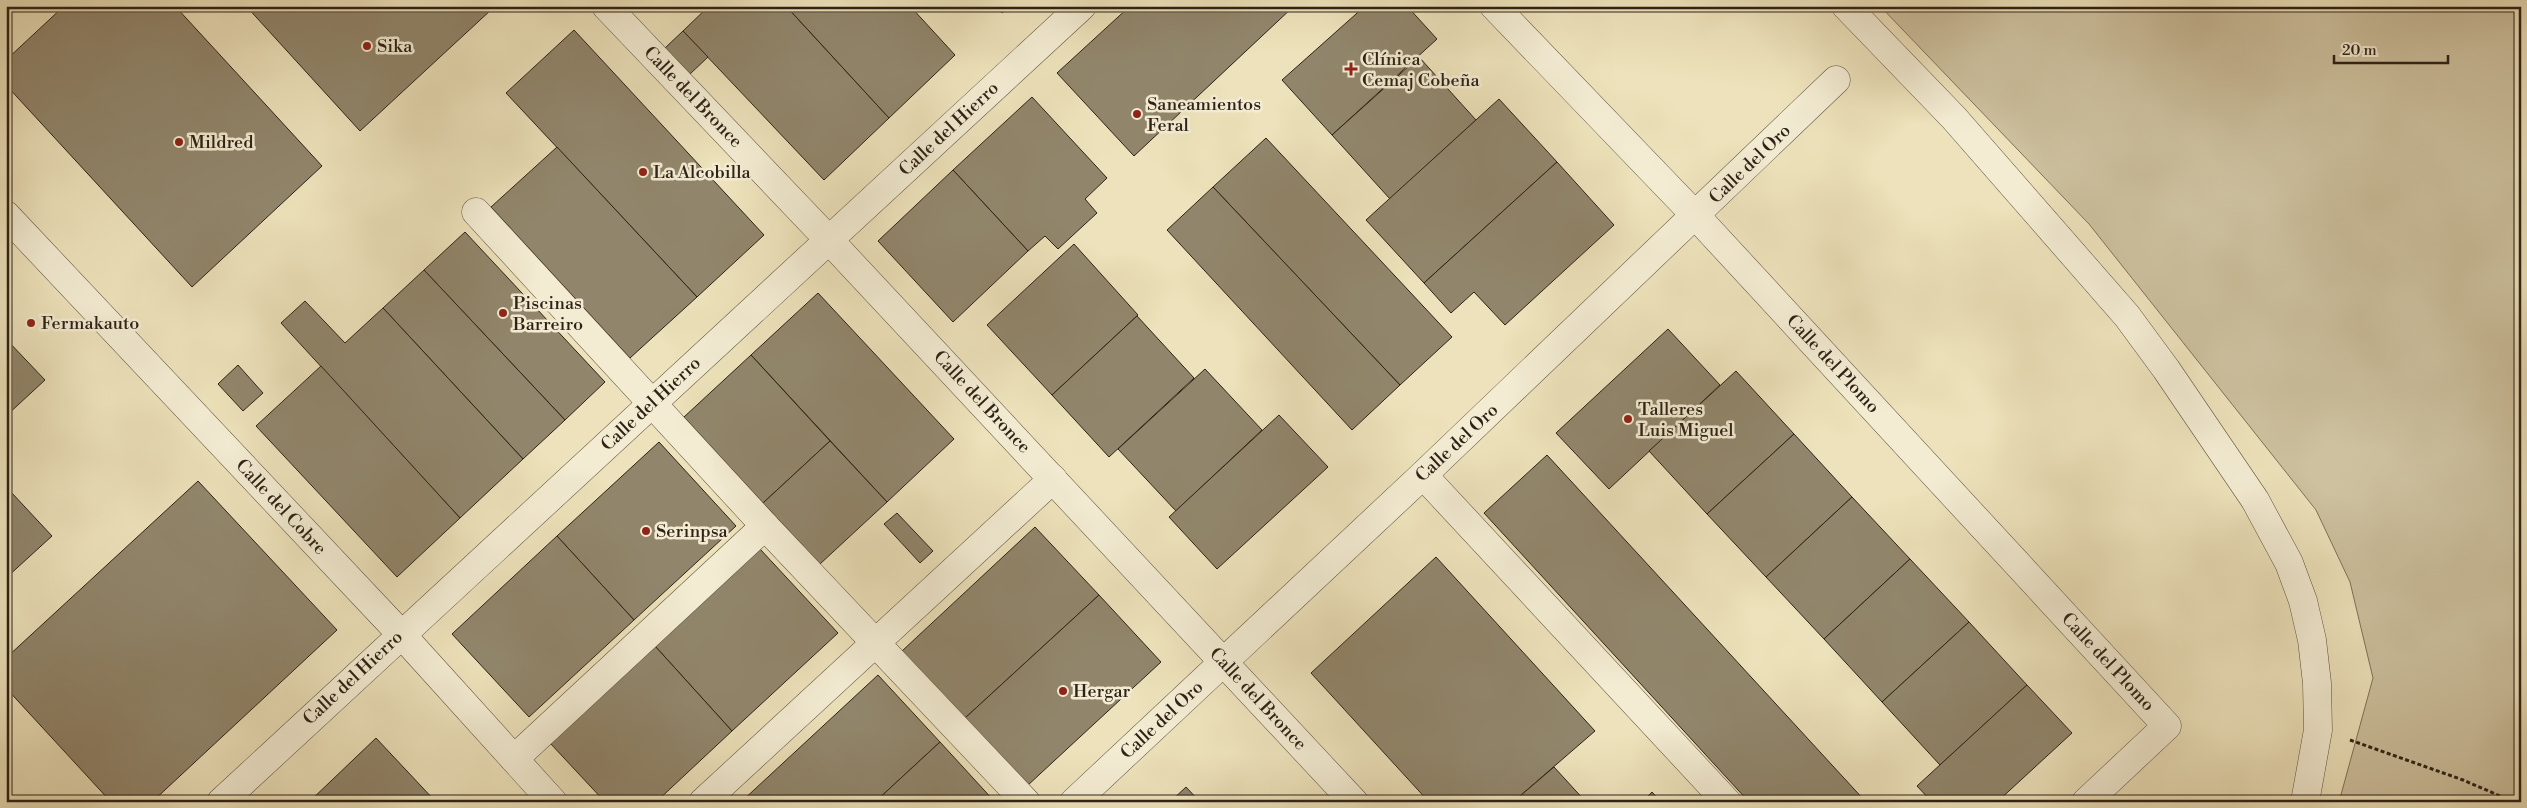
<svg xmlns="http://www.w3.org/2000/svg" width="2527" height="808" viewBox="0 0 2527 808" font-family="'Libre Bodoni',serif">
  <style>
    .green { fill: #cdc19f; stroke: #7e725a }
    .building { fill: #91866c; stroke: #2e2216 }
    .lines { fill: none; stroke-linecap: round; stroke-linejoin: round }
    .minor-casing { stroke: #5e523f; stroke-width: 29 }
    .path { stroke: #2e2216; stroke-width: 3; stroke-dasharray: 4 2.5; stroke-linecap: butt }
    .minor { stroke: #f3ecd3; stroke-width: 28 }
    .poi-dot { fill: #8f2418; stroke: #f3ecd3; stroke-width: 2 }
    .labels { text-anchor: middle; dominant-baseline: central; stroke-width: 5; stroke-linejoin: round; paint-order: stroke }
    .poi-label { font-size: 18px; fill: #2e2216; stroke: #f3ecd3; text-anchor: start }
    .street-label { font-size: 18px; fill: #2e2216; stroke: #f3ecd3 }
  </style>
  <rect width="100%" height="100%" fill="#ede2bb"/>
  <filter id="stains"><feTurbulence type="fractalNoise" baseFrequency=".004" numOctaves="4"/><feColorMatrix values="0 0 0 0 .2 0 0 0 0 .09 0 0 0 0 .02 0 0 0 .5 -.17"/></filter>
  <radialGradient id="worn" r=".72"><stop offset=".6" stop-color="#630" stop-opacity="0"/><stop offset="1" stop-color="#630" stop-opacity=".3"/></radialGradient>
  <!-- green -->
  <path class="green" d="M1880,6H2521V802H2339L2373,678L2350,582L2316,510L2089,224Z"/>
  <!-- building -->
  <g class="building">
    <path d="M64,6H175L322,166L192,287L6,85V60Z"/>
    <path d="M246,6H489L492,9L360,131Z"/>
    <path d="M709,6H786L889,118L824,180L683,31Z"/>
    <path d="M786,6H910L955,55L889,118Z"/>
    <path d="M996,6H1010L1002,13Z"/>
    <path d="M1130,6H1294L1134,156L1057,73Z"/>
    <path d="M1365,6H1407L1437,39L1332,135L1282,80Z"/>
    <path d="M574,30L764,235L697,297L506,93Z"/>
    <path d="M683,31L708,57L690,74L665,48Z"/>
    <path d="M1419,57L1476,120L1390,199L1332,135Z"/>
    <path d="M1032,97L1107,178L1085,199L1097,213L1058,249L1045,236L1028,251L953,170Z"/>
    <path d="M1499,99L1557,162L1424,283L1366,220Z"/>
    <path d="M1266,138L1452,337L1400,385L1213,187Z"/>
    <path d="M557,147L697,297L630,358L491,207Z"/>
    <path d="M1557,162L1614,225L1505,325L1474,292L1451,313L1424,283Z"/>
    <path d="M953,170L1028,251L953,322L878,241Z"/>
    <path d="M1213,187L1400,385L1352,430L1167,230Z"/>
    <path d="M465,232L605,382L565,420L424,270Z"/>
    <path d="M1074,244L1138,315L1052,395L987,325Z"/>
    <path d="M424,270L565,420L523,459L383,308Z"/>
    <path d="M818,293L954,439L887,502L751,355Z"/>
    <path d="M305,301L345,343L383,308L523,459L460,518L281,323Z"/>
    <path d="M1137,316L1194,378L1109,457L1052,395Z"/>
    <path d="M1668,329L1720,385L1609,489L1556,433Z"/>
    <path d="M6,339L45,380L6,416Z"/>
    <path d="M751,355L830,441L763,503L684,417Z"/>
    <path d="M238,365L263,393L243,411L218,384Z"/>
    <path d="M321,366L460,518L397,577L256,426Z"/>
    <path d="M1205,369L1262,430L1176,511L1118,449Z"/>
    <path d="M1736,371L1794,434L1707,514L1649,451Z"/>
    <path d="M1279,415L1328,467L1217,569L1169,517Z"/>
    <path d="M1794,434L1852,497L1766,577L1707,514Z"/>
    <path d="M830,441L887,502L820,564L763,503Z"/>
    <path d="M659,442L736,526L634,620L557,536Z"/>
    <path d="M1547,455L1866,802H1749L1484,513Z"/>
    <path d="M198,481L337,630L152,802H111L6,688V658Z"/>
    <path d="M11,492L52,536L6,578V496Z"/>
    <path d="M1852,497L1910,559L1824,639L1766,577Z"/>
    <path d="M897,513L933,551L920,563L884,524Z"/>
    <path d="M1035,527L1099,595L964,719L902,651Z"/>
    <path d="M557,536L634,620L529,717L452,634Z"/>
    <path d="M760,549L838,633L732,731L655,646Z"/>
    <path d="M1436,557L1595,731L1513,802H1429L1311,673Z"/>
    <path d="M1910,559L1969,622L1882,702L1824,639Z"/>
    <path d="M1099,595L1161,662L1027,786L964,719Z"/>
    <path d="M1969,622L2027,685L1940,765L1882,702Z"/>
    <path d="M655,646L732,731L656,802H605L550,743Z"/>
    <path d="M878,675L940,742L875,802H741Z"/>
    <path d="M2027,685L2072,733L1997,802H1932L1917,786Z"/>
    <path d="M376,738L436,802H309Z"/>
    <path d="M940,742L995,802H875Z"/>
    <path d="M1554,767L1586,802H1513Z"/>
    <path d="M1186,787L1200,802H1170Z"/>
    <path d="M1652,792L1661,802H1642Z"/>
  </g>
  <g class="lines">
    <defs>
      <g id="minor">
        <path d="M606,6L829,240L1354,802"/>
        <path d="M1494,6L1696,216L2167,726L2086,802"/>
        <path d="M1846,6L1954,118L2127,316L2166,369L2255,500L2289,563L2303,601L2312,640L2317,683L2318,730L2305,802"/>
        <path d="M476,212L765,526L1026,802"/>
        <path d="M6,215L401,634L553,802"/>
        <path d="M1423,475L1727,802"/>
        <path d="M514,759L765,526"/>
        <path d="M221,802L1082,6"/>
        <path d="M703,802L1053,479"/>
        <path d="M1074,802L1423,475L1836,80"/>
      </g>
    </defs>
    <!-- minor casing -->
    <use href="#minor" class="minor-casing"/>
    <!-- path -->
    <path class="path" d="M2350,740L2463,780L2514,802"/>
    <!-- minor -->
    <use href="#minor" class="minor"/>
  </g>
  <!-- markers -->
  <g class="poi-dot">
    <circle cx="367" cy="46" r="5"/>
    <path d="M1348.5 61.5h5v5h5v5h-5v5h-5v-5h-5v-5h5z"/>
    <circle cx="1137" cy="114" r="5"/>
    <circle cx="179" cy="142" r="5"/>
    <circle cx="643" cy="172" r="5"/>
    <circle cx="503" cy="313" r="5"/>
    <circle cx="31" cy="323" r="5"/>
    <circle cx="1628" cy="419" r="5"/>
    <circle cx="646" cy="531" r="5"/>
    <circle cx="1063" cy="691" r="5"/>
  </g>
  <g class="labels">
    <!-- poi labels -->
    <g class="poi-label">
      <text x="377" y="46">Sika</text>
      <text x="1362" y="59">Clínica<tspan x="1362" dy="21">Cemaj Cobeña</tspan></text>
      <text x="1147" y="104">Saneamientos<tspan x="1147" dy="21">Feral</tspan></text>
      <text x="189" y="142">Mildred</text>
      <text x="653" y="172">La Alcobilla</text>
      <text x="513" y="303">Piscinas<tspan x="513" dy="21">Barreiro</tspan></text>
      <text x="41" y="323">Fermakauto</text>
      <text x="1638" y="409">Talleres<tspan x="1638" dy="21">Luis Miguel</tspan></text>
      <text x="656" y="531">Serinpsa</text>
      <text x="1073" y="691">Hergar</text>
    </g>
    <!-- street labels -->
    <g class="street-label">
      <text transform="translate(693 97) rotate(46)">Calle del Bronce</text>
      <text transform="translate(949 129) rotate(-43)">Calle del Hierro</text>
      <text transform="translate(1750 164) rotate(-44)">Calle del Oro</text>
      <text transform="translate(1833 364) rotate(47)">Calle del Plomo</text>
      <text transform="translate(982 402) rotate(47)">Calle del Bronce</text>
      <text transform="translate(651 404) rotate(-43)">Calle del Hierro</text>
      <text transform="translate(1457 443) rotate(-43)">Calle del Oro</text>
      <text transform="translate(281 507) rotate(47)">Calle del Cobre</text>
      <text transform="translate(2108 662) rotate(47)">Calle del Plomo</text>
      <text transform="translate(353 678) rotate(-43)">Calle del Hierro</text>
      <text transform="translate(1258 699) rotate(47)">Calle del Bronce</text>
      <text transform="translate(1162 720) rotate(-43)">Calle del Oro</text>
    </g>
  </g>
  <!-- margin -->
  <rect width="2527" height="808" fill="none" stroke="#ede2bb" stroke-width="25"/>
  <rect x="8" y="8" width="2512" height="793" fill="none" stroke="#2e2216" stroke-width="2.5"/>
  <rect x="12" y="12" width="2502" height="783" fill="none" stroke="#2e2216"/>
  <!-- scale -->
  <path d="M2334 55v8h114v-8" fill="none" stroke="#2e2216" stroke-width="2.5"/>
  <text x="2342" y="55" font-size="15" fill="#2e2216" stroke="#f3ecd3" stroke-width="4" paint-order="stroke">20 m</text>
  <rect width="100%" height="100%" filter="url(#stains)"/>
  <rect width="100%" height="100%" fill="url(#worn)"/>
</svg>
